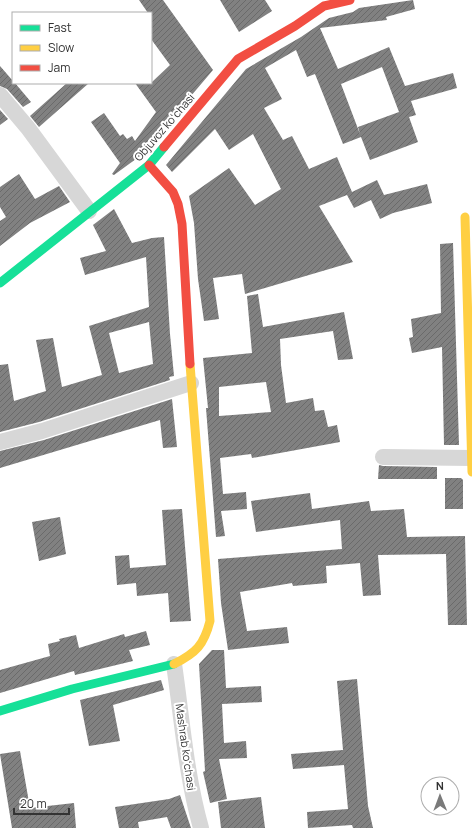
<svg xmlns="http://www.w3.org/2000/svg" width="472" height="828" viewBox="0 0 472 828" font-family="Manrope,sans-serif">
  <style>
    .building { fill: url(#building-hatch); fill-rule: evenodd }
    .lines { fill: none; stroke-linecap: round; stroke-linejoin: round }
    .street { stroke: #d7d7d7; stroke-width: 16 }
    .fast { stroke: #16e098; stroke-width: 9 }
    .slow { stroke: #ffcf43; stroke-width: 9 }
    .jam { stroke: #f24e42; stroke-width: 9 }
    .labels { text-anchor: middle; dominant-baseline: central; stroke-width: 4; stroke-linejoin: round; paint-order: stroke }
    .street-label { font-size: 11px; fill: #333; stroke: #fff }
  </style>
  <defs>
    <pattern id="building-hatch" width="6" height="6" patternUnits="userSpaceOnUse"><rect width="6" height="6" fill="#818181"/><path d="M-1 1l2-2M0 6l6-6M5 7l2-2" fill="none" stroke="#6a6a6a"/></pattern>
  </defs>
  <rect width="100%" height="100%" fill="#fff"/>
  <!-- building -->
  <g class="building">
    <path d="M139,0H163L213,70L140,156L114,175L112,174L120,163L91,122L104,113L120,136L123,134L127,139L132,136L135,141L156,112L135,83H151L170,65L151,39V13H148Z"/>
    <path d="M220,0H265L272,11L239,32Z"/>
    <path d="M413,0L415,9L386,17L387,20L320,28L338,69L389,47L405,86L453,73L457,88L411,101L416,115L409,117L418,142L370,160L361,137L343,144L315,74L307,77L296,50L265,68L282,99L264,108L283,140L292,136L309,169L337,157L352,192L377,180L384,195L427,184L432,203L393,213L380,219L371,200L354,208L347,195L319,206L353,262L245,294L242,274L213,278L219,319L204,321L198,279L194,223L189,196L229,168L255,205L281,189L253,134L229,150L215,129L172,172L166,165L246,69L301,37L329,18L353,12L359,8ZM382,67L399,112L358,127L360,134L341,84Z"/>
    <path d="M0,66L13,81V83H15L31,102L23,107L7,89L0,86Z"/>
    <path d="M67,83H89L39,127L30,116Z"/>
    <path d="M0,110L8,119L0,125Z"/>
    <path d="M19,174L35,199L59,186L70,202L30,223L0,246V221L6,217L0,207V187Z"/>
    <path d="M114,209L132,243L152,238L164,237L170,334L174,376L169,377L170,380L39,422L0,432V365L8,364L14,401L46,391L36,340L53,338L62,387L102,375L89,326L149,307L146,257L85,275L80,258L106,251L93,225ZM149,322L153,364L119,373L109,333Z"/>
    <path d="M453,243L459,445H444L442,347L412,353L409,338L413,337L411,319L441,313L440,244Z"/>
    <path d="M258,294L263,327L344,312L353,359L338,360L333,331L280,339L281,365L286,403L313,398L315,411L324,410L328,427L337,425L340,442L252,458L251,454L220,458L223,494L246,492L247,509L221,511L225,536L216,537L206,408H208L203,358L252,353L247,296ZM266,382L271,412L219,416V387Z"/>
    <path d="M172,399L177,447L163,448L160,420L0,468V451L44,440Z"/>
    <path d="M379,465L383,466L437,467V479H378Z"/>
    <path d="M445,478H461L463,480V509H445Z"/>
    <path d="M310,493L312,509L369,501L371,511L404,509L407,537L465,536L467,625H448L446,554L378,555L381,595L363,596L360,563L326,566L327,583L293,586L292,583L240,592L247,631L287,627L289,643L228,650L221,603L218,559L342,549L340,520L256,532L251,501Z"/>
    <path d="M182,509L191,621L170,622L168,593L137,596L136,583L117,585L115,556L129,555L130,568L166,565L162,510Z"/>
    <path d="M60,517L66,554L39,561L32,522Z"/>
    <path d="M146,631L150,645L129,650L133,661L75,675L74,671L0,693V670L50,656L48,644L60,641L59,639L76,635L79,648L124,634L125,637Z"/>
    <path d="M212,650H224L226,688L261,686L262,702L222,704L224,743L246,741L247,758L219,759L227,799L210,803L203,772L205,771L199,664Z"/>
    <path d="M357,679L368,806L373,828H353L352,825L308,828L307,812L348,809L344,765L293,769L291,754L343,750L337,681Z"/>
    <path d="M161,680L164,690L113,705L120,741L89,746L80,700Z"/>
    <path d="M20,751L30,808L74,803L76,828H12L0,754Z"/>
    <path d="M180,795L191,828H171L167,817L138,822L139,828H119L115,807L169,799Z"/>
    <path d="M261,797L265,828H221L218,802Z"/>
  </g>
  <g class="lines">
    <!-- street -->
    <g class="street">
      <path d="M0,95L28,128L89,211"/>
      <path d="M0,442L42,431L191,383"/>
      <path d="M383,457L472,458"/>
      <path d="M174,664C182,719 186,775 201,828"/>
    </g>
    <!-- fast -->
    <g class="fast">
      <path d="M0,283L149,165L164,147"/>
      <path d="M0,711L72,689L174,664"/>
    </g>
    <!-- slow -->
    <g class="slow">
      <path d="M465,217L472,472"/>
      <path d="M174,664C196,653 204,645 210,621L190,364"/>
    </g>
    <!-- jam -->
    <g class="jam">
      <path d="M164,147L238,59L295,26L324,6L350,0"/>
      <path d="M149,165L173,192L178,204L182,224L190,364"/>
    </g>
  </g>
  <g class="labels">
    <!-- street labels -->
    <g class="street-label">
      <text transform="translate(164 127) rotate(-49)">Objuvoz koʻchasi</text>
      <text transform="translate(186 747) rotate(82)">Mashrab koʻchasi</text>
    </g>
  </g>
  <!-- legend -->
  <rect x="12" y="12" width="140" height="72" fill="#ffffff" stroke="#adadad"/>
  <rect x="20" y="25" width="20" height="6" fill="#16e098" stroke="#adadad"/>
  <text x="48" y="32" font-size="12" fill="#333333">Fast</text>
  <rect x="20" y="45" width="20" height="6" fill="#ffcf43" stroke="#adadad"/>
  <text x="48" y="52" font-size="12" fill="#333333">Slow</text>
  <rect x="20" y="65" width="20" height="6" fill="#f24e42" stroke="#adadad"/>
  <text x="48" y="72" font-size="12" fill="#333333">Jam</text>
  <!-- north arrow -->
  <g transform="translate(440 796) rotate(359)"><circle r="19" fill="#ffffff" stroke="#adadad"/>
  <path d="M0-3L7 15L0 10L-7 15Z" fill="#7a7a7a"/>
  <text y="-6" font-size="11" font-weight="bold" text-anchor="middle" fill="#333333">N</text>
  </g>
  <!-- scale -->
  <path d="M14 808v6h55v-6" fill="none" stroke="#333333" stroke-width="2"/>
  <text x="20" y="808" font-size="12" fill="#333333" stroke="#ffffff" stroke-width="3" paint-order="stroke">20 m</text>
</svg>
